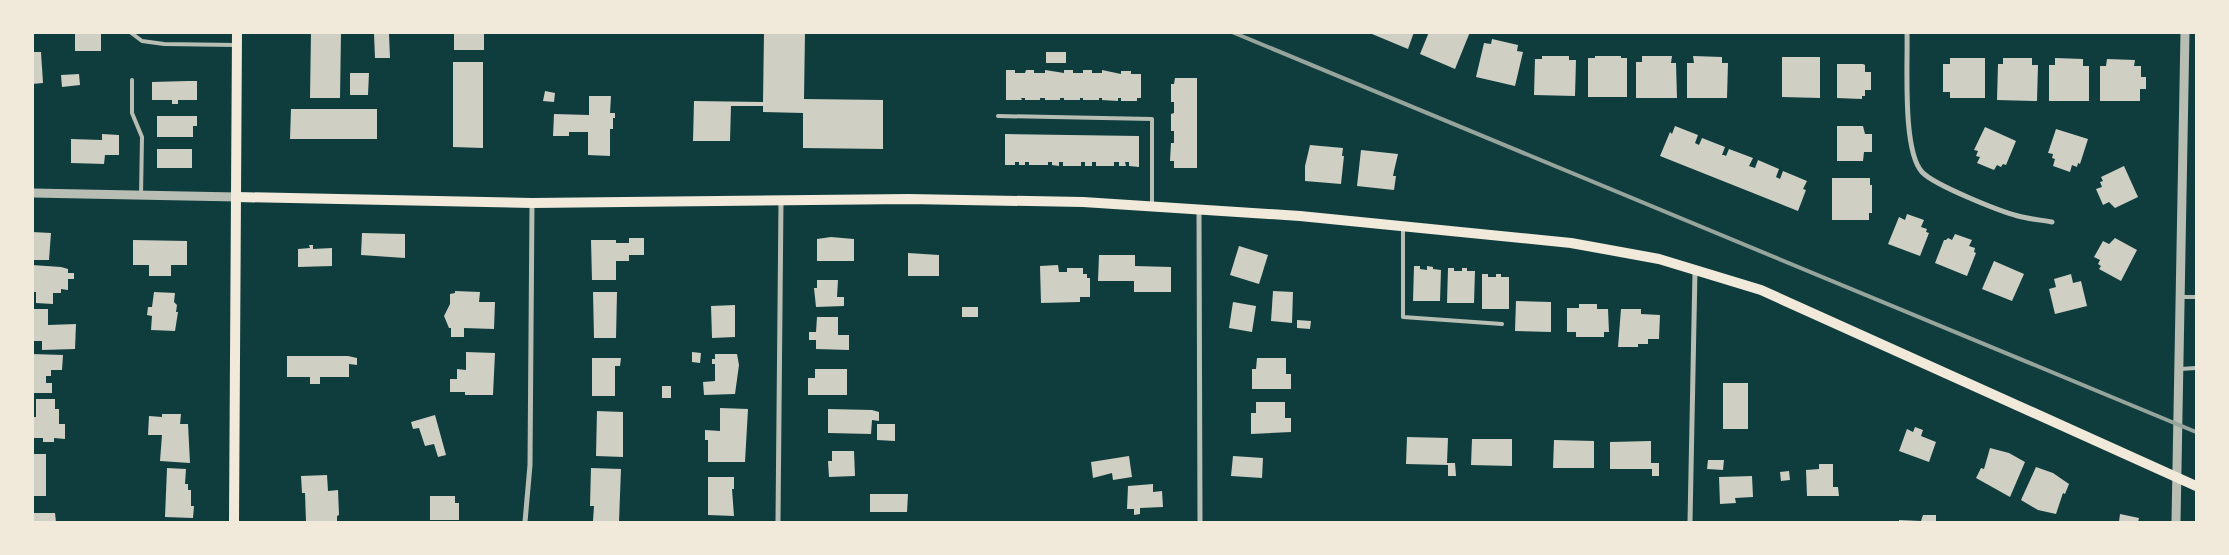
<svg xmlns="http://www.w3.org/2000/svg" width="2229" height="555" viewBox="0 0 2229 555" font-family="Cabin,sans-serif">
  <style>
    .building { fill: #cfcfc3 }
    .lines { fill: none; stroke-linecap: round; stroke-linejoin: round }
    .service { stroke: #b8beb3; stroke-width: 4 }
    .minor { stroke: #b8beb3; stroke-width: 5 }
    .tertiary { stroke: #b8beb3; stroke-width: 9 }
    .secondary { stroke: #f1e9da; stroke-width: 10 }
    .rail { stroke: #97a49c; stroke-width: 4 }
  </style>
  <rect width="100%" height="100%" fill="#0f3d3e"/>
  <!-- building -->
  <g class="building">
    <rect x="75" y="32" width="26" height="19"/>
    <path d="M311,32H341L340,98H310Z"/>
    <rect x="454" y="32" width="30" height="18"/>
    <path d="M764,32H805L804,99L883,100V149L803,148V113L763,112V106H731L730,141H693L694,101L763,102Z"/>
    <path d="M1373,32H1414L1408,49L1372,34Z"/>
    <path d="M1429,32H1470L1455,69L1420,54Z"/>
    <path d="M374,34H389L390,58H375Z"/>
    <path d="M1492,39L1518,45L1517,51L1523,52L1515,86L1476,77L1484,43L1491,44Z"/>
    <path d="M32,52H41L43,83L32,84Z"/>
    <rect x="1046" y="52" width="20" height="11"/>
    <path d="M1542,56H1569V60H1576L1575,96L1534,95L1535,59H1542Z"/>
    <path d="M1595,56H1621V58H1627V97H1588V58H1595Z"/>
    <path d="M1642,56H1672L1671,63H1676L1677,98H1636V62H1642Z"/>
    <path d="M1693,56L1722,57V63H1728L1727,98H1687V63H1694Z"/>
    <path d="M1782,57H1820V98L1782,97Z"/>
    <path d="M1950,58H1985V98H1950V92H1943V64H1950Z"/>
    <path d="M2003,58H2032V65H2038L2037,101L1997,100L1998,64H2003Z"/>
    <path d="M2055,58L2083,59V66H2089V101H2049V65H2055Z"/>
    <path d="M2107,59L2135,60L2134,66H2141V77H2146V89H2140V101H2100V66H2106Z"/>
    <path d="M453,62H483V148L453,147Z"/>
    <path d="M1837,64H1863L1865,65V72H1871V90H1865V96H1862V99L1837,98Z"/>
    <path d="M1006,70H1015V73H1025L1026,70H1034V73H1045V70L1064,73V70H1073V73H1083V70H1092V73H1102V70L1121,74V71H1131V74H1141V98H1137V101H1121V98H1118V101L1102,100V98H1099V100H1083V98H1080V100H1064V98H1060V100H1045V98H1040V100H1025V98H1021L1022,100H1006Z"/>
    <path d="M350,73H369L368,95H350Z"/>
    <path d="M79,74L80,85L62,87L61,75Z"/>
    <path d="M1175,78H1197V168H1174V161H1170L1171,143H1174V131H1171V114L1174,113V102H1171V84H1174Z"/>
    <path d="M188,81H197V100H178V104H172V100H152V82Z"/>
    <path d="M545,91L555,93L554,102L543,101Z"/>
    <path d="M589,96H611L610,113H615V118H613V129H610V156L588,155V132H569V136H553L554,114L589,115Z"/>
    <path d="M291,109H377V139H290Z"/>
    <path d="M157,116H197V126H193V137H157Z"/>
    <path d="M1675,126L1698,135L1695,143L1699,145L1702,138L1725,147L1722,155H1724L1726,156L1729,149L1753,158L1749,166L1755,168L1758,160L1779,169L1776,177L1780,179L1783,171L1807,181L1803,189L1806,190L1798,211L1660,156L1670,132L1672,134Z"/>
    <path d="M1837,126H1863L1865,134H1872V152H1864L1863,161H1837Z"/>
    <path d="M1985,127L2016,141L2006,165L2003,164L2001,167L1997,165L1994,170L1977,163L1980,157L1976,156L1978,151L1974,150Z"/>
    <path d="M2056,129L2088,139L2080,164L2078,163L2077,167L2072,165L2070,172L2053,166L2055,159L2052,158L2053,154L2048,153Z"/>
    <path d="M102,134L119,135V155H105L104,164L71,163V139L102,140Z"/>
    <path d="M1005,134L1139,136V167L1129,166V162H1125L1126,166H1119V162H1114V166H1096V162H1092V166H1085V162H1081V166H1063V162H1059V166L1052,165V162H1048V165H1029V162H1025V165H1019V162H1015V165H1005Z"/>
    <path d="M1310,145L1343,148L1342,156H1344L1341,184L1305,181V166Z"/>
    <rect x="157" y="149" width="35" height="19"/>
    <path d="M1361,150L1398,154L1394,171L1393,176H1396L1394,190L1357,186Z"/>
    <path d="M2124,166L2138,197L2115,208L2109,202L2103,205L2096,189L2102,187L2100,182L2103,181L2101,177Z"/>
    <path d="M1832,178H1870V185H1872V213H1869V220H1832Z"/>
    <path d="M1907,214L1924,220L1921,227L1927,229L1926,232L1929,233L1920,256L1888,244L1899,217L1905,220Z"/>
    <path d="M32,232L51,233L49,260H32Z"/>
    <path d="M362,233L405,234V258L361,255Z"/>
    <path d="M1955,234L1972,240L1969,246L1975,248L1974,252L1976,253L1967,276L1935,263L1944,240H1946L1948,238L1952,240Z"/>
    <path d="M831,237L854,239V261H817V239Z"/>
    <path d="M629,238H644V255H629V261H616V280H592L591,240H616V243H629Z"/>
    <path d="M2115,238L2137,250L2121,281L2099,269L2101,266L2098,264L2100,260L2094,257L2103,241L2109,244Z"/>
    <path d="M133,240L187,241V265H171V276H149V265H133Z"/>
    <path d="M309,245H313V249L332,248V266L298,267V249L310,248Z"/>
    <path d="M1239,246L1268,255L1259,284L1230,275Z"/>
    <path d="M908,253L939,255V276H908Z"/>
    <path d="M1099,255H1135V266L1171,267V292H1134V281H1098Z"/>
    <path d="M1994,261L2024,274L2012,301L1982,289Z"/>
    <path d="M32,265L61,267L68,269V273H74V279H68V290L61,289V293H53V304L36,303V292H32Z"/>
    <path d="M1058,265L1059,272H1067V268H1083V274H1087V278H1090V297H1080V302L1041,303L1040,266Z"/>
    <path d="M1414,266H1420V269L1427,270V266L1433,267V269L1441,270L1440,301H1413Z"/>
    <path d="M1448,268H1454V271H1462V268H1467V271H1475L1474,303H1447Z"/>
    <path d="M1482,274H1488V277H1496V274H1501V277H1509V309H1482Z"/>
    <path d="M2071,274L2073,283L2081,281L2087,306L2055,314L2049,289L2056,287L2054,279Z"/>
    <path d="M817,280H838L837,297H844V306L816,307L814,288H817Z"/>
    <path d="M455,291L480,292L479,302H495L494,329L464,328V337H451V328H449L444,316L450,304V294L455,293Z"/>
    <path d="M1273,291L1293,292L1292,323L1271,321Z"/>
    <path d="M154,292L175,293L174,302L177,305L176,312H178L175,331L151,330L152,316L147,315L148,307H152Z"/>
    <path d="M593,292H617L616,338H594Z"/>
    <path d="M1516,301L1551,302V332L1515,331Z"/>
    <path d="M1233,302L1256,306L1252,332L1229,328Z"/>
    <path d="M1579,304H1597V309H1608L1609,332H1604V337H1576V332H1567V308H1579Z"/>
    <path d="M735,305V337L712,338L711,306Z"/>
    <rect x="962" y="307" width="16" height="10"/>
    <path d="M32,309H48V325L76,324L75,349L42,350V341H32Z"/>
    <path d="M1621,309H1641V314L1660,315L1659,339H1648V344H1638V347H1618Z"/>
    <path d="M817,317H838V335H849V350L816,349V340H809V332H816Z"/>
    <path d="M1297,320L1311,321L1310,329L1297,328Z"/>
    <path d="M466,352L495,353L493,395H465V392H450V379H457V369L466,370Z"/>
    <path d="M692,352L701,353L700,363L692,362Z"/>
    <path d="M32,354L63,355L62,370H51V376H46V383H52V393H34Z"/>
    <path d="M715,354H737L739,365L735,394L704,395L703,382L715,381V364H712V359H715Z"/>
    <path d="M287,356H348L357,358V365L349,364V377H320V384H310V377H287Z"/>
    <path d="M592,358H621L620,366H615V396H592Z"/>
    <path d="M1257,358H1286V374H1291V389H1252V369H1256Z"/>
    <path d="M815,369H847V395H808V378H815Z"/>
    <rect x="1723" y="383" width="25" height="46"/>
    <rect x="662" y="386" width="9" height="12"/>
    <path d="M36,399H55V409H59V424H65V439L54,438V442H43V438H32V417H36Z"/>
    <path d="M1256,402H1285V418H1291V432L1251,434V413H1256Z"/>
    <path d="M720,408L748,409L745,462H708V440H705V430L720,431Z"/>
    <path d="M828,409L872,410L879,412V421L872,420L871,434L828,433Z"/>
    <path d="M597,411L623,412V457L596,456Z"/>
    <path d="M162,414H181L180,424H188L190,463L160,461L162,435H148L149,416L162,417Z"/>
    <path d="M435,415L446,455L438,457L434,444L425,446L419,428L413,429L411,422Z"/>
    <path d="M877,424H895V441L877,440Z"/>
    <path d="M1915,427L1923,430L1921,436L1936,442L1929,462L1899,451L1907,429L1913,432Z"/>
    <path d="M1407,437L1448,438L1447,463H1455L1456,476H1448V465L1406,464Z"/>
    <path d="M1472,439H1512V466L1471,465Z"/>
    <path d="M1554,440L1594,441V468H1553Z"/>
    <path d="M1651,441V463H1659V476H1652V469H1610V442Z"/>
    <path d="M1990,448L2009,453L2025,462L2010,497L1976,478L1981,468L1984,469Z"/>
    <path d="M832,451H854L855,476L829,477L828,461H832Z"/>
    <rect x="32" y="454" width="14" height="42"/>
    <path d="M1129,456L1132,477L1113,480L1112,473L1093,478L1091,462Z"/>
    <path d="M1233,456L1263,458L1262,478L1231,476Z"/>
    <path d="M1708,460H1724L1723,470L1707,469Z"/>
    <path d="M1819,464H1833V487H1838L1839,496H1807L1806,470L1819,469Z"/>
    <path d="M2036,467L2053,473L2069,484L2065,494L2063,493L2056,514L2038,510L2021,500Z"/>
    <path d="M167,468L186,469L185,484H188V490H191V506H194L193,518L165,517Z"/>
    <path d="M591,468L621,469L619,522L593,521L594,506H590Z"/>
    <path d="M1789,471L1790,480L1781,481L1780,472Z"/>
    <path d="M327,475L328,491L338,490L339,515L337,516V522H306L305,493H302L301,476Z"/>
    <path d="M1752,476L1753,497L1735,498L1736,503L1720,504L1719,477Z"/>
    <path d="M708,477H734V489H732L734,516L708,515Z"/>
    <path d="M1153,484V492L1162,491L1163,507L1140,508V514L1134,515V509H1127L1128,486Z"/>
    <path d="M870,494H908L907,512H870Z"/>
    <path d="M430,496H455V503H459V520H430Z"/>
    <path d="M32,513H55L56,522H32Z"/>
    <path d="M2120,514L2139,518L2138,522H2119Z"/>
    <path d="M1923,515H1936V522H1899V520L1921,521Z"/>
  </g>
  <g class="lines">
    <!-- service -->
    <g class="service">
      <path d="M130,32L142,41L164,44L235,45"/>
      <path d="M132,80V113L142,137L141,195"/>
      <path d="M998,116L1152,119V205"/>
      <path d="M1403,228V317L1502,324"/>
      <path d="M2181,297H2196"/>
      <path d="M2180,369L2196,368"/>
    </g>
    <!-- minor -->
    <g class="minor">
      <path d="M1907,32C1908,63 1902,150 1922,172C1934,185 1999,211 2018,216C2029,219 2041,220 2052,222"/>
      <path d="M1199,209L1200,522"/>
      <path d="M525,522L530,465L532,203"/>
      <path d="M778,522L781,201"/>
      <path d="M1690,522L1695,271"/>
    </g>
    <!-- tertiary -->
    <g class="tertiary">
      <path d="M32,193L237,197"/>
      <path d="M2176,522L2185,32"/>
    </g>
    <!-- secondary -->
    <g class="secondary">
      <path d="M237,197L532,203L909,199L1083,202L1300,216L1571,243L1659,259L1761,290L2196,486"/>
      <path d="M234,522L237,32"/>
    </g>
    <!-- rail -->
    <path class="rail" d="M1232,32L2196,432"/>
  </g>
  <!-- border -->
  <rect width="2229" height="555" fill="none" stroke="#f1e9da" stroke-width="68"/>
</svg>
